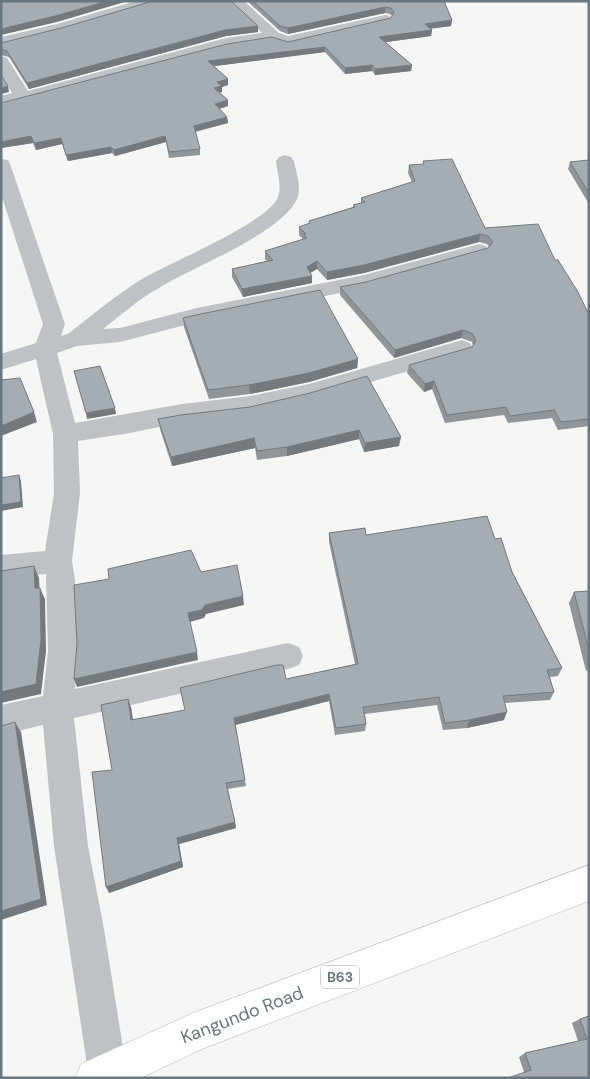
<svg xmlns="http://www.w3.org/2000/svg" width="590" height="1079" viewBox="0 0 590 1079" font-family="'DM Sans',sans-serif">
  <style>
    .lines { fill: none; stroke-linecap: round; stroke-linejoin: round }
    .highway-casing { stroke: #b2b5b8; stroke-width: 1 }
    .minor { fill: #bec2c5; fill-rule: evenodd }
    .highway { fill: #fff; fill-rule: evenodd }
    .wall { fill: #8f9599 }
    .shaded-wall { fill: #74797d }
    .building { fill: #a6adb2; stroke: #74797d }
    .labels { text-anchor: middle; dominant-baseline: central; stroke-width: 5; stroke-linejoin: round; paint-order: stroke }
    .shield { fill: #fff; stroke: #96a0a7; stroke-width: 1 }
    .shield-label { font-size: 14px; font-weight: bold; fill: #697781 }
    .near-street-label { font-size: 18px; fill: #697781; stroke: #fff }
  </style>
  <rect width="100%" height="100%" fill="#f6f6f4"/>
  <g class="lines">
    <defs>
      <path id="highway" d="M589,865V901L202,1049L141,1078H75L81,1064L193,1013Z"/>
    </defs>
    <!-- highway casing -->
    <use href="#highway" class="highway-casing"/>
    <!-- minor -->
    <g class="minor">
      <path d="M136,1H159L157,4L66,31L1,47V37L57,24Z"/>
      <path d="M228,1H244L279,33L288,36L385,15L390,16L392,19L390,22L288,46L272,41L227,48L1,108V96L12,93L1,75V56L7,58L28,91L226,38L262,33Z"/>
      <path d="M285,155L291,157L294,161C296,172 302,188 297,199C281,234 192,267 159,288C139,299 121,315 103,329L120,328L197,308L364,275L479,244L486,246L489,250L486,254L365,288L197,322L120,342L77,346L57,353L75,423L182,404L250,396L309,384L462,340L470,343L473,348L470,353L309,400L250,414L182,422L130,433L78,441L80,493L72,561L75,580L78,651L75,689L288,643L299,647L303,656L299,665L288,669L74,718L88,846L104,929L127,1073L125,1078H89L54,846L43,725L1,735V705L43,696L48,651L46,574L1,578V555L45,551L54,493L53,434L36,359L1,370V354L36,343L43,324L1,194V159L8,160L10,164L65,324L61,336L68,334C92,315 116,295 142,279C171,262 264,224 277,199C283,188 277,172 276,161L279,157Z"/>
    </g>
    <!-- highway -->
    <use href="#highway" class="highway"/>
  </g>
  <!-- wall -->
  <g class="wall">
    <path d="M247,1H444L452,20L451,26L430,29L432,30L431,36L385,42L412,65L411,71L375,75L372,71L345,74L325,52L214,66L228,79V85L222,87V92L219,93L228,100V106L219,109L227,117L228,123L195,131L200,149V155L169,158L166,142L115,156L112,153L68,161L62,144L36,150L33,143L1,148V103L288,42L391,18L392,16L390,14L385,13L288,34L280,31Z"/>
    <path d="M258,26V32L226,36L29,89L9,57L1,55V43L65,27Z"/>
    <path d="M589,160V204L568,169L570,162Z"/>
    <path d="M423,161L485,228L555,260L589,315V426L558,430L552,418L508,423L504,415L445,423L432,389L424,392L407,373L409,365L472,347L473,346L472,342L461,338L394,358L340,295V287L366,282L488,248L489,247L487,244L479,242L364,273L327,280L317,269L310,273L312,283L243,297L232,277V269L267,261L265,259V251L303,239L299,235V227L309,223V221L353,207V205L361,203V198L412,182L408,173L409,165L423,164Z"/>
    <path d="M183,318L358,359L357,368L309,382L250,394L209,399L184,327Z"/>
    <path d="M310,393L399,446L364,452L359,439L287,456L257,460L255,448L172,466L160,429L158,419L250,407Z"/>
    <path d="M329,533L366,535L495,539L562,668L558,676L550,677L554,692L550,700L505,703L504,720L467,728L443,730L437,705L365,714L366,724L365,731L335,735L329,701L235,725L246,786L228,789L236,828L179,844L183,867L109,893L112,770L131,707L133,720L185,710L286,679L355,664L329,542Z"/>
    <path d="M589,591V670L586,671L569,603L574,592Z"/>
    <path d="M589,1016V1078L524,1072L519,1057L525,1053L578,1041L572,1023L580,1019Z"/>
  </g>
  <!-- shaded-wall -->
  <g class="shaded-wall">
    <path d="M108,1H128L57,22L1,35V29Z"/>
    <path d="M385,7V13L288,34V28Z"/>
    <path d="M452,20L451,26L425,29V24Z"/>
    <path d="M258,26V32L226,36L29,89L27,83L225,30Z"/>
    <path d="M432,30L431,36L379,43V37Z"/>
    <path d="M325,47V52L208,67V61Z"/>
    <path d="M372,65V71L345,74V68Z"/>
    <path d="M412,65L411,71L375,75V69Z"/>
    <path d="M228,79V85L222,87V92L214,94V88L217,82Z"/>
    <path d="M8,86L9,92L1,94V88Z"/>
    <path d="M228,100V106L215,110V104Z"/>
    <path d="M227,117L228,123L195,132L194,126Z"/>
    <path d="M31,136L33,143L1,148V142Z"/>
    <path d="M165,136L166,142L115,156L114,150Z"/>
    <path d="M61,138L62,144L36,150L34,143Z"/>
    <path d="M111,147L112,153L68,161L66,155Z"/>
    <path d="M480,234L479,242L364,273L327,280V272Z"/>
    <path d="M317,261V269L307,275V267Z"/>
    <path d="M312,276V283L243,297L242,289Z"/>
    <path d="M463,330L461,338L394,358L395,350Z"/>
    <path d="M358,359L357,368L309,382L250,394L249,385Z"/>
    <path d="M434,381L432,389L424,392L425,384Z"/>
    <path d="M115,408L116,414L87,419L86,413Z"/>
    <path d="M34,412L37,422L1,436V426Z"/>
    <path d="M359,430V439L287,456V447Z"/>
    <path d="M401,437L399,446L364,452L365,443Z"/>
    <path d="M254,438L255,448L172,466L171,457Z"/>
    <path d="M19,475L21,481L23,507L1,511V505Z"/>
    <path d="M34,566L39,578L40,600L35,588Z"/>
    <path d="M40,588L45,599L46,651L41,694L1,703V692Z"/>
    <path d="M243,596L244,605L206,614L204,618L190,622L188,613L205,605Z"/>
    <path d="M197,652L198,660L77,687L74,679Z"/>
    <path d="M329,694V701L235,725L234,718Z"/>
    <path d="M128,699L131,707L134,728L131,720Z"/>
    <path d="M507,712L504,720L467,728L469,720Z"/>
    <path d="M15,722L21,732L47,905L1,920Z"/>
    <path d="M235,822L236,828L179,844L183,867L109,893L106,887L177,838Z"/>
  </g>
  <!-- building -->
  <g class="building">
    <path d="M1,1H108L55,16L1,29Z"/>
    <path d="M153,1H231L258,26L225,30L27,83L7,51L1,49V43L65,27Z"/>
    <path d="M253,1H444L452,20L425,24L432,30L379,37L412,65L375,69L372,65L345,68L325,47L208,61L228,79L217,82L222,86L214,88L228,100L215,104L227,117L194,126L200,149L169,152L165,136L114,150L111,147L66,155L61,138L34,143L31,136L1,142V103L227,44L272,37L288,42L391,18L394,12L391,8L385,7L288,28L280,26Z"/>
    <path d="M1,75L8,86L1,88Z"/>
    <path d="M452,159L485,228L538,224L555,260H558L578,292L589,315V419L561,422L554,410L510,416L506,407L447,415L434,381L425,384L409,365L472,347L476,341L473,334L463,330L395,350L340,287L366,282L488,248L493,242L488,236L480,234L364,265L327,272L317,261L307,267L312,276L242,289L232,269L273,260L265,251L307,238L304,235L306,234L299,227L310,223L309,221L355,207L353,205L365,202L361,198L415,181L409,165L424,164L423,161Z"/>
    <path d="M589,160V193L570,162Z"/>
    <path d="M320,290L358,359L309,373L249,385L208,390L183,318L196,315Z"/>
    <path d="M100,366L115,408L86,413L74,371Z"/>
    <path d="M367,376L401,437L365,443L359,430L287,447L257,451L254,438L171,457L158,419L181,415L250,407L310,393Z"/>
    <path d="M20,378L34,412L1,426V380Z"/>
    <path d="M19,475L21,502L1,505V478Z"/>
    <path d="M487,516L495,539L501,538L512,572L562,668L547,670L554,692L503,696L507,712L469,720L445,723L439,697L363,707L366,724L336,728L329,694L234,718L245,780L226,783L235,822L177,838L181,861L106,887L92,772L112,770L101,705L128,699L131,720L185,710L180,688L277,665H283L286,679L358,664L329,533L365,528L366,535Z"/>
    <path d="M191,550L201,572L237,565L243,596L205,605L202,610L188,613L197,652L74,679L77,643L74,585L109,579L108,569Z"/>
    <path d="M34,566L35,588H40L41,640L36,684L1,692V571Z"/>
    <path d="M589,591V650L574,592Z"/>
    <path d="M15,722L41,899L1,911V726Z"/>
    <path d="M589,1016V1078H508L531,1070L525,1053L587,1039L580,1019Z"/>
  </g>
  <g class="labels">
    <!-- shield labels -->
    <rect class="shield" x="321" y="965.5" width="38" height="23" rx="4"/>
    <g class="shield-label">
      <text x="340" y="977">B63</text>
    </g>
    <!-- near-street labels -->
    <g class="near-street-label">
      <text transform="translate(242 1015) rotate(-21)">Kangundo Road</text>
    </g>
  </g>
  <!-- border -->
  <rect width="590" height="1079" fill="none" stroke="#697781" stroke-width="5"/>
</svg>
